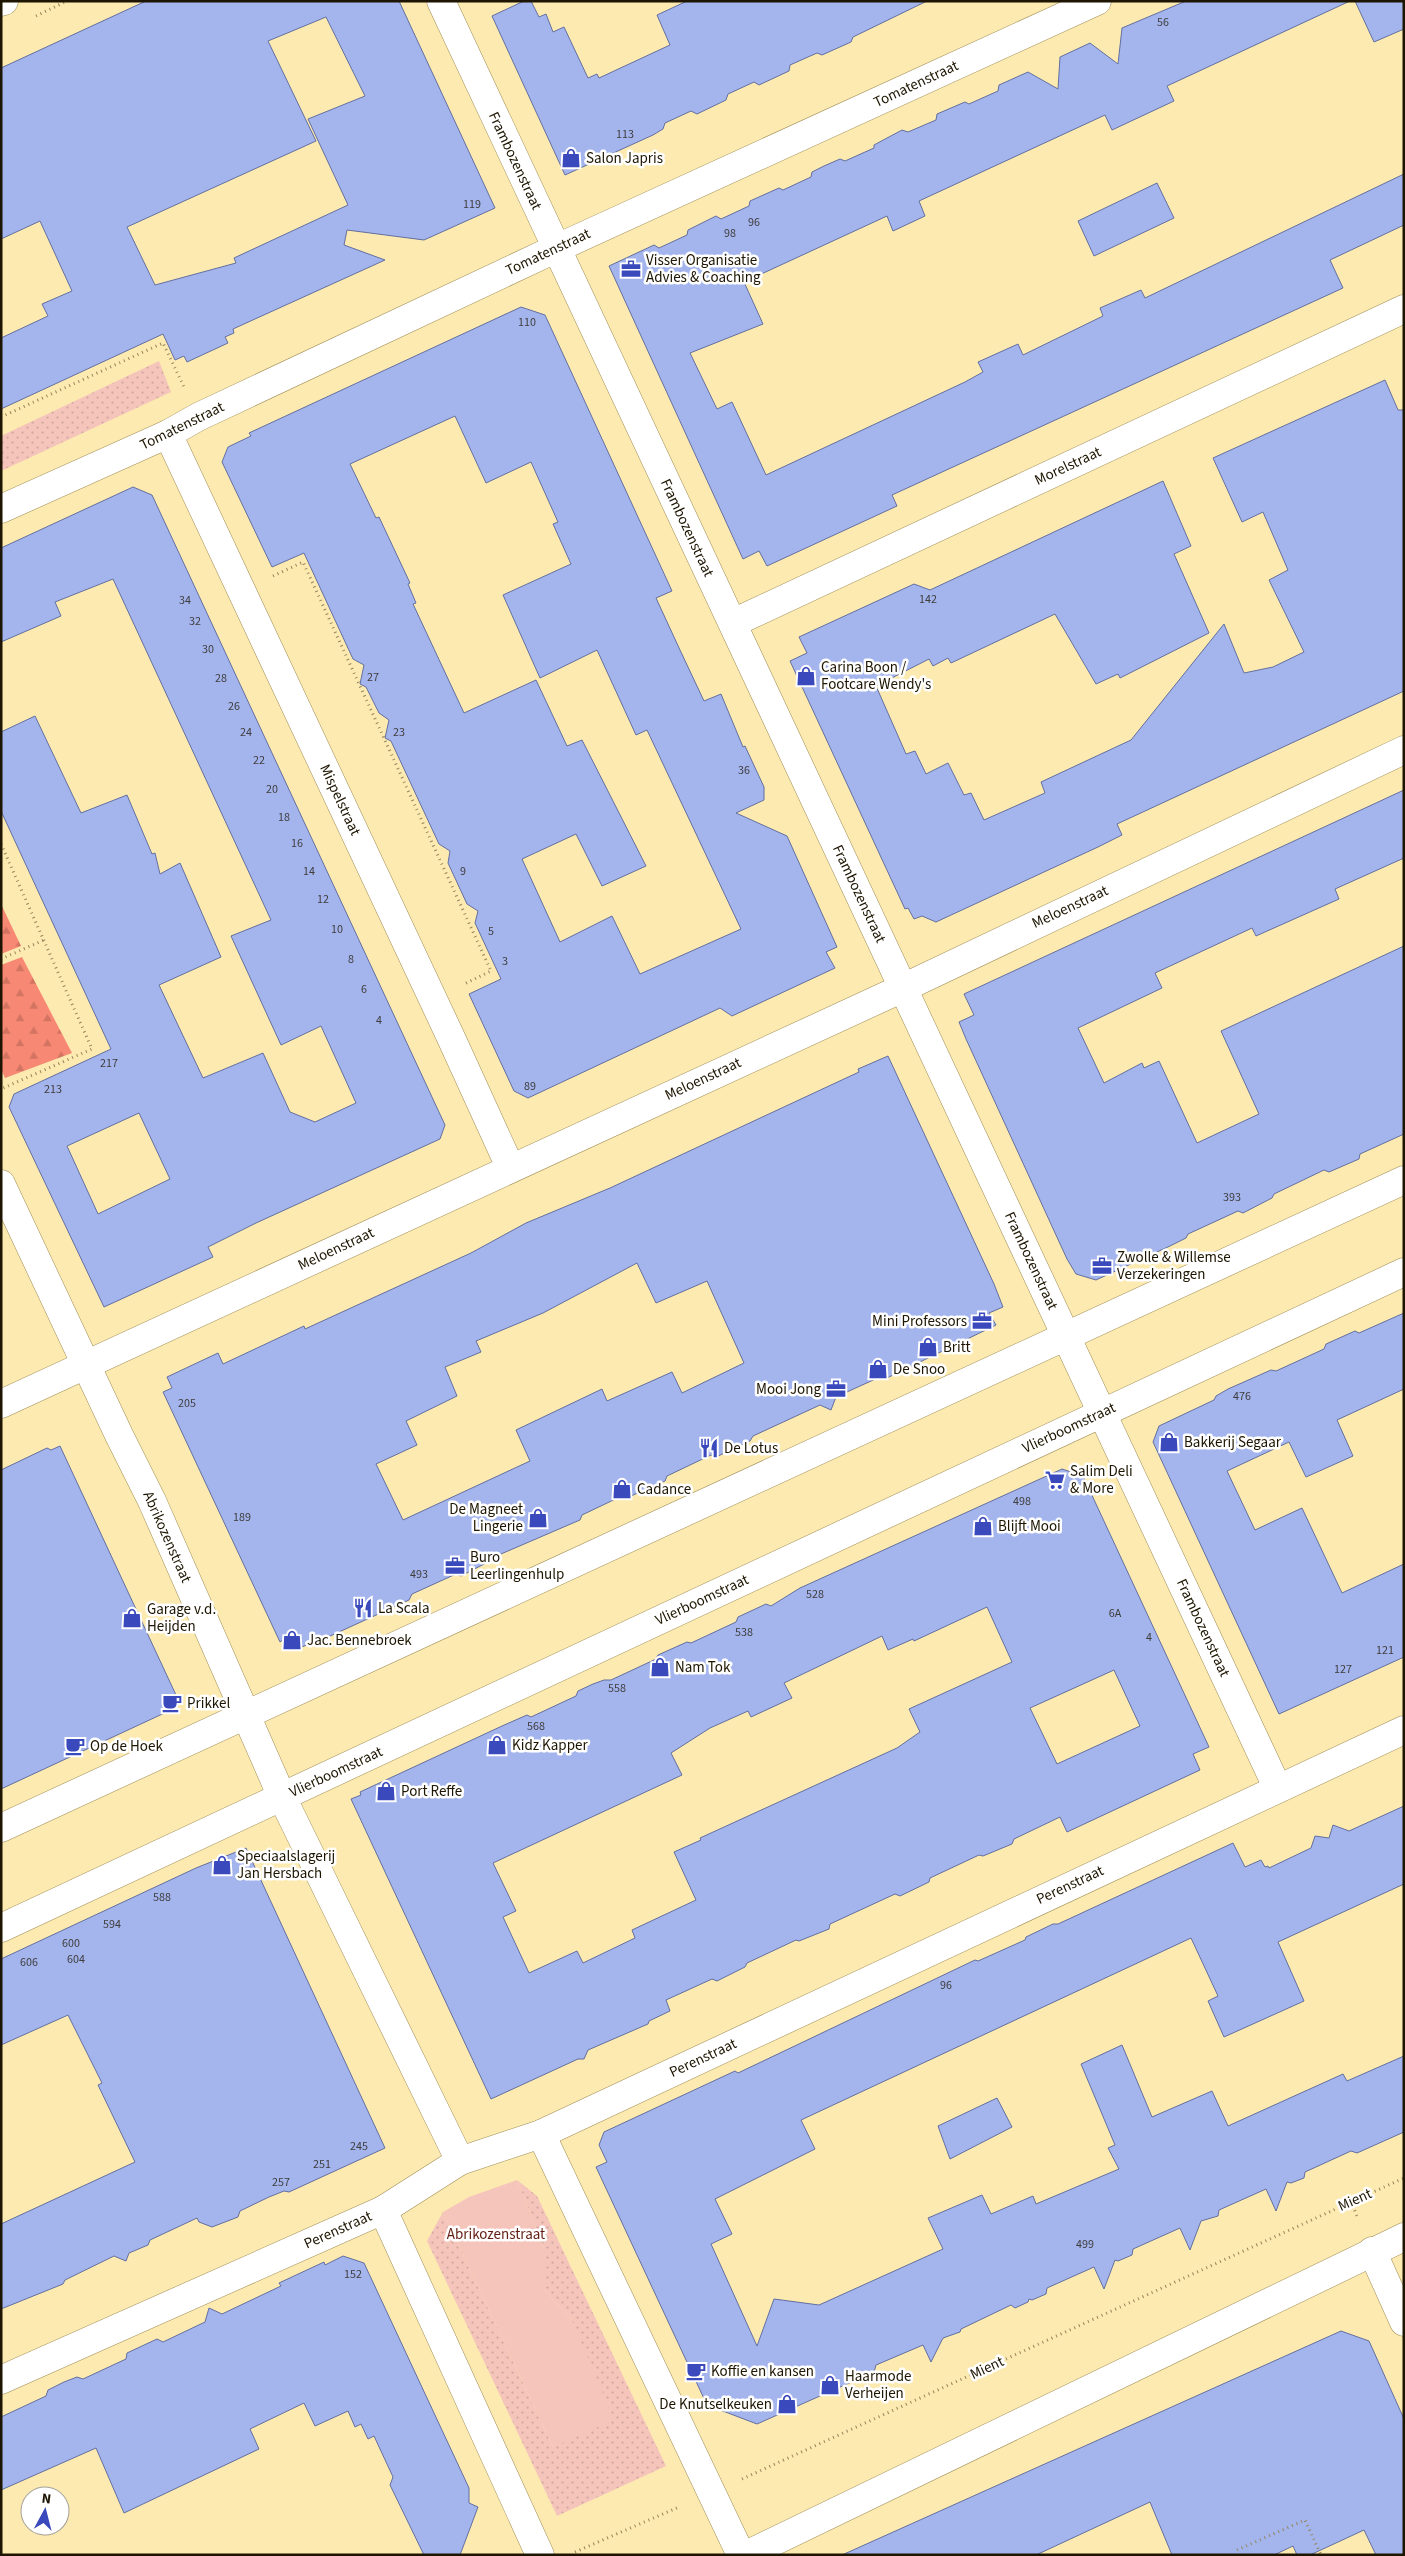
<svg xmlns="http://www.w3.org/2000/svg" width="1405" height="2556" viewBox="0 0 1405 2556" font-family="'Source Sans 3',sans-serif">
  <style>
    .grass { fill: url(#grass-dots) }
    .forest { fill: url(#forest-firs) }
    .park { fill: #f5c5bb }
    .building { fill: #a4b5ee; stroke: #626f9f; fill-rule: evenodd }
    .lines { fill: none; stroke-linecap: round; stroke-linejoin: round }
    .street-casing { stroke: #9f8d56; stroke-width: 29 }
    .secondary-casing { stroke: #9f8d56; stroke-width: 29 }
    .path { stroke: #94865e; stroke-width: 3; stroke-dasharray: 1 4; stroke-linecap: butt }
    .street { stroke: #fff; stroke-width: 28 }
    .secondary { stroke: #fff; stroke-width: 28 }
    .labels { text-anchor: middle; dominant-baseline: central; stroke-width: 5; stroke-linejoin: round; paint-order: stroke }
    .number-label { font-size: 12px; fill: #3f3d3c }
    .street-label { font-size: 15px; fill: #1d1501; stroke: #fff }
    .poi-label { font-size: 15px; fill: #1d1501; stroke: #fff; text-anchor: start }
    .park-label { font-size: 15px; fill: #621e12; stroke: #fff }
  </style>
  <defs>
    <pattern id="grass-dots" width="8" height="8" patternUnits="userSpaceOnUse" patternTransform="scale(1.25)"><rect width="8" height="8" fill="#f5c5bb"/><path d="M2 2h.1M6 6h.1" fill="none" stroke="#d2a89f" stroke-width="1.8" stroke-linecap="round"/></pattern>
    <pattern id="forest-firs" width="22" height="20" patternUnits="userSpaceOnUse" patternTransform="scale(1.25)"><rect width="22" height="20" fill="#f78873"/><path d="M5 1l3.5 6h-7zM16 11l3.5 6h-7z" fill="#d37462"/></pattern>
  </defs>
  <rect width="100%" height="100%" fill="#fdeab0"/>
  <!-- grass -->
  <g class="grass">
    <path d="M159,361L171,392L1,471V436Z"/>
    <path d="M517,2180L537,2196L666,2466L557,2516L427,2241L443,2212L553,2447L572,2320L544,2290V2248Z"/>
  </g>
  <!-- forest -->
  <g class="forest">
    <path d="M1,904L21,946L1,954Z"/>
    <path d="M22,957L72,1053L5,1078L1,1069V965Z"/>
  </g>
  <!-- park -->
  <path class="park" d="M517,2180L544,2248V2290L572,2320L614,2420L553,2447L443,2212L469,2197Z"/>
  <!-- building -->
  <g class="building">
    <path d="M146,1H399L495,208L424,240L347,230L344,245L385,260L233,329L234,333L225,337L228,343L187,362L184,356L175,360L163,334L1,409V338L48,316L42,304L72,291L40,221L1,239V68ZM326,17L365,96L308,119L348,205L234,258L236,263L155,285L127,227L316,141L268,41Z"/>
    <path d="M524,1H531L539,17L546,14L553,32L564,27L588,78L597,74L599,78L670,45L657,15L687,1H927L853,37L851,42L822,55L817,53L790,65L789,71L759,85L754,82L728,94L726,100L697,114L691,111L665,123L663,129L653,135L565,175L492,16Z"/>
    <path d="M1186,1H1350L1167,86L1174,101L1112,130L1105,115L919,201L925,216L893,231L887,216L744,282L763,324L690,353L717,409L732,402L766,475L965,382L983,372L978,362L1018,344L1023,355L1103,316L1100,308L1141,290L1145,298L1404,174V225L1330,260L1343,288L892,495L897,506L767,566L759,551L743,559L609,266L654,245L659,248L687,235L688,230L716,216L721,219L749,206L750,201L779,188L783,190L811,177L812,172L824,166L840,159L845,161L874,148V145L902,130L908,132L936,120L937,114L965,102L969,104L998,91L999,85L1028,72L1058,89L1060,57L1090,43L1118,64L1122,28Z"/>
    <path d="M1355,1H1404V29L1374,42Z"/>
    <path d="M1157,183L1174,218L1094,256L1078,221Z"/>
    <path d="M521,307L545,315L672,591L656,598L680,650L704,701L721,694L743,747L745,746L764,787V800L736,813L787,836L837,947L826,952L835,968L732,1016L720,1008L528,1098L514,1091L469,994L501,979L475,923L478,911L467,904L448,863L450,851L439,844L391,741L385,738L389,720L379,713L366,687L360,684L364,665L353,659L304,553L272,567L222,462L228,447L251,436L249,433ZM455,416L486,483L531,462L558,522L553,524L571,564L503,595L540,678L597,650L636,735L647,730L741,929L640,974L612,916L560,942L522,859L576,834L602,886L646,866L582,740L567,746L536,680L464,713L413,604L416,603L408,584L410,583L379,517L376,518L350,464Z"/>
    <path d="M1385,380L1398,410H1404V691L1117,824L1122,835L1098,847L936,922L922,916L914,919L908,908L905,909L790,661L807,653L799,637L914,584L930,590L1163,481L1191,546L1174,554L1209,633L1120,678L1118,674L1096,684L1055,614L951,663L948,658L933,666L929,659L876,686L906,754L915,751L926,774L948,763L964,795L971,793L984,820L1045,793L1041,782L1131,740L1224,624L1244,673L1273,667L1304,652L1269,580L1288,570L1263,512L1242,522L1213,458Z"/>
    <path d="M133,487L152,495L445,1125L440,1139L256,1223L208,1247L213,1257L104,1307L9,1107L14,1094L111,1049L1,811V732L35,716L81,813L127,795L152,854L155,853L160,874L180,863L221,957L159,985L203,1078L263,1053L290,1112L315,1122L356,1103L321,1026L281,1045L231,936L271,920L113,579L55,602L61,616L1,642V548ZM139,1113L170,1179L98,1214L67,1146Z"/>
    <path d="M1404,790V858L1335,889L1339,899L1256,936L1252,928L1155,973L1162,988L1078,1028L1104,1083L1142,1063L1144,1068L1159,1061L1197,1143L1259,1114L1221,1031L1404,946V1134L1360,1154L1359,1159L1329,1172L1324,1170L1274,1194L1272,1198L1243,1213L1238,1211L1188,1234L1186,1238L1170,1246L1096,1280L1076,1274L1067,1259L966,1039L959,1022L974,1015L964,994Z"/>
    <path d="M888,1056L994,1284L1003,1307L989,1313L996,1325L887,1378L882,1376L836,1397L831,1410L820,1405L753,1436L750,1441L716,1457L711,1455L667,1476L665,1481L631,1496L626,1494L582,1515L580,1520L487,1560L488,1562L461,1576L456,1574L412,1594L409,1600L328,1637L299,1648L290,1634L280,1642L163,1392L172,1388L167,1377L218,1353L223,1364L304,1326L305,1329L471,1253L526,1223L610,1188L859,1072L858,1069ZM637,1263L656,1303L707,1281L744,1363L682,1393L672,1372L607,1401L602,1389L516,1430L530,1461L403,1520L376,1464L417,1445L406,1421L457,1396L445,1367L481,1352L476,1341L543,1313Z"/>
    <path d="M1404,1313V1389L1337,1420L1353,1456L1306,1477L1289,1442L1227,1471L1255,1530L1302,1508L1342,1593L1404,1564V1657L1279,1714L1153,1442L1159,1426L1214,1400L1216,1396L1228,1389L1271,1370L1276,1371L1324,1349L1326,1344L1355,1331L1359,1333Z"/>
    <path d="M60,1446L176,1695L171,1710L1,1789V1470L47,1448L51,1450Z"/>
    <path d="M1062,1469L1083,1476L1209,1747L1193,1754L1200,1770L1067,1832L1060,1817L1014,1839L1012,1844L983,1856L979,1855L930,1878L929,1882L900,1896L895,1894L830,1924L829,1929L799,1941L796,1940L747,1963L745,1967L717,1981L712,1979L666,2000L670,2011L649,2021L648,2024L588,2050L584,2059H578L491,2099L351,1799L361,1795L360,1792L502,1726L527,1715L531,1717L576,1696L578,1691L593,1684L604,1680H611L656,1659L658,1655L687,1642L691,1643L736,1622L738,1617L766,1604L771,1606L800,1588ZM987,1607L1012,1662L909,1709L920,1732L897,1748L700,1838L701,1840L674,1852L696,1900L632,1930L635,1938L583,1963L577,1951L529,1973L503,1917L516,1911L493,1863L682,1775L671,1753L710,1728L748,1711L751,1717L792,1698L784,1683L882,1636L888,1650L913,1639L914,1641ZM1114,1670L1140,1726L1057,1764L1030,1708Z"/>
    <path d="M1404,1806V1884L1278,1942L1304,2001L1224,2037L1208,2001L1218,1996L1191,1938L801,2120L815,2149L715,2199L732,2234L711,2244L757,2346L774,2299L819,2305L943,2249L928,2218L982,2195L991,2214L1033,2196L1036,2204L1119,2169L1108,2148L1115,2145L1081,2064L1122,2045L1152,2117L1212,2091L1228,2126L1343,2074L1347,2081L1404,2056V2132L1357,2153L1351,2151L1305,2172L1304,2178L1291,2183L1287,2182L1276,2211L1266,2189L1219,2210L1218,2216L1201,2221L1190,2250L1180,2228L1133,2249L1132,2255L1118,2261L1115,2260L1104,2289L1094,2267L1047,2288L1046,2294L1032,2300L1029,2299L1028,2302L1015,2308L1011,2305L961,2329L960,2332L943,2338L931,2362L923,2345L876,2365L874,2372L757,2424L707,2405L596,2167L607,2162L599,2145L604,2132L735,2071L738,2073L801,2043L975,1960L978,1961L1025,1940L1026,1937L1053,1924H1058L1233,1843L1245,1867L1261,1860L1265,1867L1268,1866L1269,1868L1311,1848L1315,1836L1329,1838L1333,1825L1349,1831Z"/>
    <path d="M246,1848L385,2148L289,2192L284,2191L269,2197L240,2211L238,2217L212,2227L199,2222L197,2218L150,2240L148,2245L129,2253L126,2261L114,2256L65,2280L63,2284L1,2309V2224L135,2162L98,2085L102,2083L68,2015L1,2045V1959L196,1868Z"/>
    <path d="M997,2098L1012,2127L950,2159L938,2126Z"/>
    <path d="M343,2256L364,2263L469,2488V2503L478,2507L460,2555H424L390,2485L393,2477L374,2436L368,2439L361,2424L355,2427L348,2411L315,2426L304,2403L250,2429L259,2449L124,2513L96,2448L1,2490V2417L46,2396L48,2390L64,2382L77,2377L83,2379L126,2359L127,2353L157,2339L163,2342L205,2322L209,2308L222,2314L281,2286L279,2283L324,2262L325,2265Z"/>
    <path d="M1341,2331L1369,2341L1404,2419V2555H1376L1364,2530L1310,2555H1297L1293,2546L1274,2555H1172L1150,2502L1036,2555H842Z"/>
  </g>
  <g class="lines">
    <defs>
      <g id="street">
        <path d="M441,1L1277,1787"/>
        <path d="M168,434L453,1042L510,1167"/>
        <path d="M1,509L168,434L198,417L555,249L1097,1"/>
        <path d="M733,623L1404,309"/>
        <path d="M1,1184L119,1435L152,1501L282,1797L460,2161"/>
        <path d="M1,1404L903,988L1404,750"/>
        <path d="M1,1828L1404,1180"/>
        <path d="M1,1928L1404,1272"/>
        <path d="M541,2134L741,2555"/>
        <path d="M383,2210L540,2555"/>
        <path d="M1372,2251L1404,2322"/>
        <path d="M1,2380L383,2210L460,2161L541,2134L1404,1730"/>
        <path d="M746,2555L1404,2237"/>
      </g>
      <path id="secondary" d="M1,2L4,1"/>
    </defs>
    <!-- street casing -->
    <use href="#street" class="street-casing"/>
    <!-- secondary casing -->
    <use href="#secondary" class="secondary-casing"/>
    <!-- path -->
    <g class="path">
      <path d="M36,16L67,1"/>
      <path d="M1,417L163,343L184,387"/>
      <path d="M273,576L303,562L491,971L464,984"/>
      <path d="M1,844L92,1049L1,1089"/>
      <path d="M1,959L44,940"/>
      <path d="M1351,2201L1358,2219"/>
      <path d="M742,2479L1404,2178"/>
      <path d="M1237,2550L1305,2520L1321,2555"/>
      <path d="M575,2552L679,2507"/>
    </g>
    <!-- street -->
    <use href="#street" class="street"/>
    <!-- secondary -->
    <use href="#secondary" class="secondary"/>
  </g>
  <!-- icons -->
  <defs>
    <symbol id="shop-bare" viewBox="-9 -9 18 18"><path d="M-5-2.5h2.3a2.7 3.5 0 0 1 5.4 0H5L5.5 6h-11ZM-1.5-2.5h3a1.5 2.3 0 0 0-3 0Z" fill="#3a49bc" stroke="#fff" stroke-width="2.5" paint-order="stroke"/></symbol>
    <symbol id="office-bare" viewBox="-9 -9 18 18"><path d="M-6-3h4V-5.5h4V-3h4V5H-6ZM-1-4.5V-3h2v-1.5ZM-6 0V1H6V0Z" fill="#3a49bc" stroke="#fff" stroke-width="2.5" paint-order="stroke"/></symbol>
    <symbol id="restaurant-bare" viewBox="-9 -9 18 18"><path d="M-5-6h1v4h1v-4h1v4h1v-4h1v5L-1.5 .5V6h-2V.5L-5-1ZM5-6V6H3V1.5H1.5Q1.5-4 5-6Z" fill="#3a49bc" stroke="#fff" stroke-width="2.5" paint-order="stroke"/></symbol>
    <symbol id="supermarket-bare" viewBox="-9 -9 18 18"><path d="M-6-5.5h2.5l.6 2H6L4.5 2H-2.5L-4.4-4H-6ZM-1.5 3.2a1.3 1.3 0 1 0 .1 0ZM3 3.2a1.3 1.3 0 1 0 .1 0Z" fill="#3a49bc" stroke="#fff" stroke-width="2.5" paint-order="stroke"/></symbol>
    <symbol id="cafe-bare" viewBox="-9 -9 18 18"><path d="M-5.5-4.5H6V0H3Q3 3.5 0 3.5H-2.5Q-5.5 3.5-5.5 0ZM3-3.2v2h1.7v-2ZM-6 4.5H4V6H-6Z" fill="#3a49bc" stroke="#fff" stroke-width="2.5" paint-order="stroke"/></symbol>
  </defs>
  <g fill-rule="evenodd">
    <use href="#shop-bare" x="557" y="144" width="28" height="28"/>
    <use href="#office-bare" x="617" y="255" width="28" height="28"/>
    <use href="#shop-bare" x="792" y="662" width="28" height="28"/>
    <use href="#office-bare" x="1088" y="1252" width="28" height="28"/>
    <use href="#office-bare" x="968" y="1307" width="28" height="28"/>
    <use href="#shop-bare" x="914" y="1333" width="28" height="28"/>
    <use href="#shop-bare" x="864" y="1355" width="28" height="28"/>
    <use href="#office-bare" x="822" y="1375" width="28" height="28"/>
    <use href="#shop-bare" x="1155" y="1428" width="28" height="28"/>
    <use href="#restaurant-bare" x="695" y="1434" width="28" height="28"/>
    <use href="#supermarket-bare" x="1041" y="1466" width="28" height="28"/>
    <use href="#shop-bare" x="608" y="1475" width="28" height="28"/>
    <use href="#shop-bare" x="524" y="1504" width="28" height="28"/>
    <use href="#shop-bare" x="969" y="1512" width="28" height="28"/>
    <use href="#office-bare" x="441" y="1552" width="28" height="28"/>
    <use href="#restaurant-bare" x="349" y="1594" width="28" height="28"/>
    <use href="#shop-bare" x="118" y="1604" width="28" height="28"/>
    <use href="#shop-bare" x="278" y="1626" width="28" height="28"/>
    <use href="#shop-bare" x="646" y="1653" width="28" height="28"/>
    <use href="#cafe-bare" x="158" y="1689" width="28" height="28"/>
    <use href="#shop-bare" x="483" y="1731" width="28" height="28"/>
    <use href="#cafe-bare" x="61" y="1732" width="28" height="28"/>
    <use href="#shop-bare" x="372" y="1777" width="28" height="28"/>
    <use href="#shop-bare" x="208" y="1851" width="28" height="28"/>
    <use href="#cafe-bare" x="682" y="2357" width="28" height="28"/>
    <use href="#shop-bare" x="816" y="2371" width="28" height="28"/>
    <use href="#shop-bare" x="773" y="2390" width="28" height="28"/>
  </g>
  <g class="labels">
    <!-- number labels -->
    <g class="number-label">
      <text x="1163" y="22">56</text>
      <text x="625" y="134">113</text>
      <text x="472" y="204">119</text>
      <text x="754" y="222">96</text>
      <text x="730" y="233">98</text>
      <text x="527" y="322">110</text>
      <text x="928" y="599">142</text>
      <text x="185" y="600">34</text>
      <text x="195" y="621">32</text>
      <text x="208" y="649">30</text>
      <text x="373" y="677">27</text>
      <text x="221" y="678">28</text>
      <text x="234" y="706">26</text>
      <text x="246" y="732">24</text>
      <text x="399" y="732">23</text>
      <text x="259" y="760">22</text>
      <text x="744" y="770">36</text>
      <text x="272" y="789">20</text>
      <text x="284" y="817">18</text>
      <text x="297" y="843">16</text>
      <text x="309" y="871">14</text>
      <text x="463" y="871">9</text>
      <text x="323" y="899">12</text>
      <text x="337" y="929">10</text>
      <text x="491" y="931">5</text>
      <text x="351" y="959">8</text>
      <text x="505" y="961">3</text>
      <text x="364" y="989">6</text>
      <text x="379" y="1020">4</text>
      <text x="109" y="1063">217</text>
      <text x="530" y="1086">89</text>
      <text x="53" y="1089">213</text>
      <text x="1232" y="1197">393</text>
      <text x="1242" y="1396">476</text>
      <text x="187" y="1403">205</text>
      <text x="1022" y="1501">498</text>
      <text x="242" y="1517">189</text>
      <text x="419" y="1574">493</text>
      <text x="815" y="1594">528</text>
      <text x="1115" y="1613">6A</text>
      <text x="744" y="1632">538</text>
      <text x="1149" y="1637">4</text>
      <text x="1385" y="1650">121</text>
      <text x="1343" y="1669">127</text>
      <text x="617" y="1688">558</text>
      <text x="536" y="1726">568</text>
      <text x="162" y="1897">588</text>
      <text x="112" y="1924">594</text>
      <text x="71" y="1943">600</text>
      <text x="76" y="1959">604</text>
      <text x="29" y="1962">606</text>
      <text x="946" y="1985">96</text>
      <text x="359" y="2146">245</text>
      <text x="322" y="2164">251</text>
      <text x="281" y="2182">257</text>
      <text x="1085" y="2244">499</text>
      <text x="353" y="2274">152</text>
    </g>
    <!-- street labels -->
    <g class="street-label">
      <text transform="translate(916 84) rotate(-25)">Tomatenstraat</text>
      <text transform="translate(515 161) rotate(65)">Frambozenstraat</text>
      <text transform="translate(548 252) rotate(-25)">Tomatenstraat</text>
      <text transform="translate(182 426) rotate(-26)">Tomatenstraat</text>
      <text transform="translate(1068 466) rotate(-25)">Morelstraat</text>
      <text transform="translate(687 528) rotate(65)">Frambozenstraat</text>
      <text transform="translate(340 800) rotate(65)">Mispelstraat</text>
      <text transform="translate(859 894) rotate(65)">Frambozenstraat</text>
      <text transform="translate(1070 907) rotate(-25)">Meloenstraat</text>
      <text transform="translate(703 1079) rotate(-25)">Meloenstraat</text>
      <text transform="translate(336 1249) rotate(-25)">Meloenstraat</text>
      <text transform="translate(1031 1261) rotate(65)">Frambozenstraat</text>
      <text transform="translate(1069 1428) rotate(-25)">Vlierboomstraat</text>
      <text transform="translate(167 1537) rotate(66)">Abrikozenstraat</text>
      <text transform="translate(702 1600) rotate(-25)">Vlierboomstraat</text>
      <text transform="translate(1203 1628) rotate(65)">Frambozenstraat</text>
      <text transform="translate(336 1772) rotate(-25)">Vlierboomstraat</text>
      <text transform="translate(1070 1885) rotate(-25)">Perenstraat</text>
      <text transform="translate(703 2058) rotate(-25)">Perenstraat</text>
      <text transform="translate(1355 2200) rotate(-24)">Mient</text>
      <text transform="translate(338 2230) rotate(-24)">Perenstraat</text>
      <text transform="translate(987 2368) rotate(-25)">Mient</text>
    </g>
    <!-- poi labels -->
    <g class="poi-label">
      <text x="586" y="158">Salon Japris</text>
      <text x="646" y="260">Visser Organisatie<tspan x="646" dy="17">Advies &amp; Coaching</tspan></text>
      <text x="821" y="667">Carina Boon /<tspan x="821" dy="17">Footcare Wendy's</tspan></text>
      <text x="1117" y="1257">Zwolle &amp; Willemse<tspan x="1117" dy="17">Verzekeringen</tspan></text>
      <text x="967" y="1321" text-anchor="end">Mini Professors</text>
      <text x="943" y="1347">Britt</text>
      <text x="893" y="1369">De Snoo</text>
      <text x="821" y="1389" text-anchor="end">Mooi Jong</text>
      <text x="1184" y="1442">Bakkerij Segaar</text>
      <text x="724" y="1448">De Lotus</text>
      <text x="1070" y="1471">Salim Deli<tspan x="1070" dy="17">&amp; More</tspan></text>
      <text x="637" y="1489">Cadance</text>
      <text x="523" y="1509" text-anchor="end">De Magneet<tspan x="523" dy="17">Lingerie</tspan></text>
      <text x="998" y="1526">Blijft Mooi</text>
      <text x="470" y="1557">Buro<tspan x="470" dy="17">Leerlingenhulp</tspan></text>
      <text x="378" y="1608">La Scala</text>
      <text x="147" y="1609">Garage v.d.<tspan x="147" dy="17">Heijden</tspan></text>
      <text x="307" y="1640">Jac. Bennebroek</text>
      <text x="675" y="1667">Nam Tok</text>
      <text x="187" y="1703">Prikkel</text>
      <text x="512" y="1745">Kidz Kapper</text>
      <text x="90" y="1746">Op de Hoek</text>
      <text x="401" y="1791">Port Reffe</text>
      <text x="237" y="1856">Speciaalslagerij<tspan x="237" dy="17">Jan Hersbach</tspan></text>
      <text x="711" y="2371">Koffie en kansen</text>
      <text x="845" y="2376">Haarmode<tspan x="845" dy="17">Verheijen</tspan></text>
      <text x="772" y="2404" text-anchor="end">De Knutselkeuken</text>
    </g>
    <!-- park labels -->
    <g class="park-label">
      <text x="496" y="2234">Abrikozenstraat</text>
    </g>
  </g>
  <!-- border -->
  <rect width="1405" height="2556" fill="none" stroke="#1d1501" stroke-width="5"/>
  <!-- north arrow -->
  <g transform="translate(45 2511) rotate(7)"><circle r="24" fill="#ffffff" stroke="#a5a199"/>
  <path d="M0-4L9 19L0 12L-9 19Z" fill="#3a49bc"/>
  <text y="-8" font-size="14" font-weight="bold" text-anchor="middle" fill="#1d1501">N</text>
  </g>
</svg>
